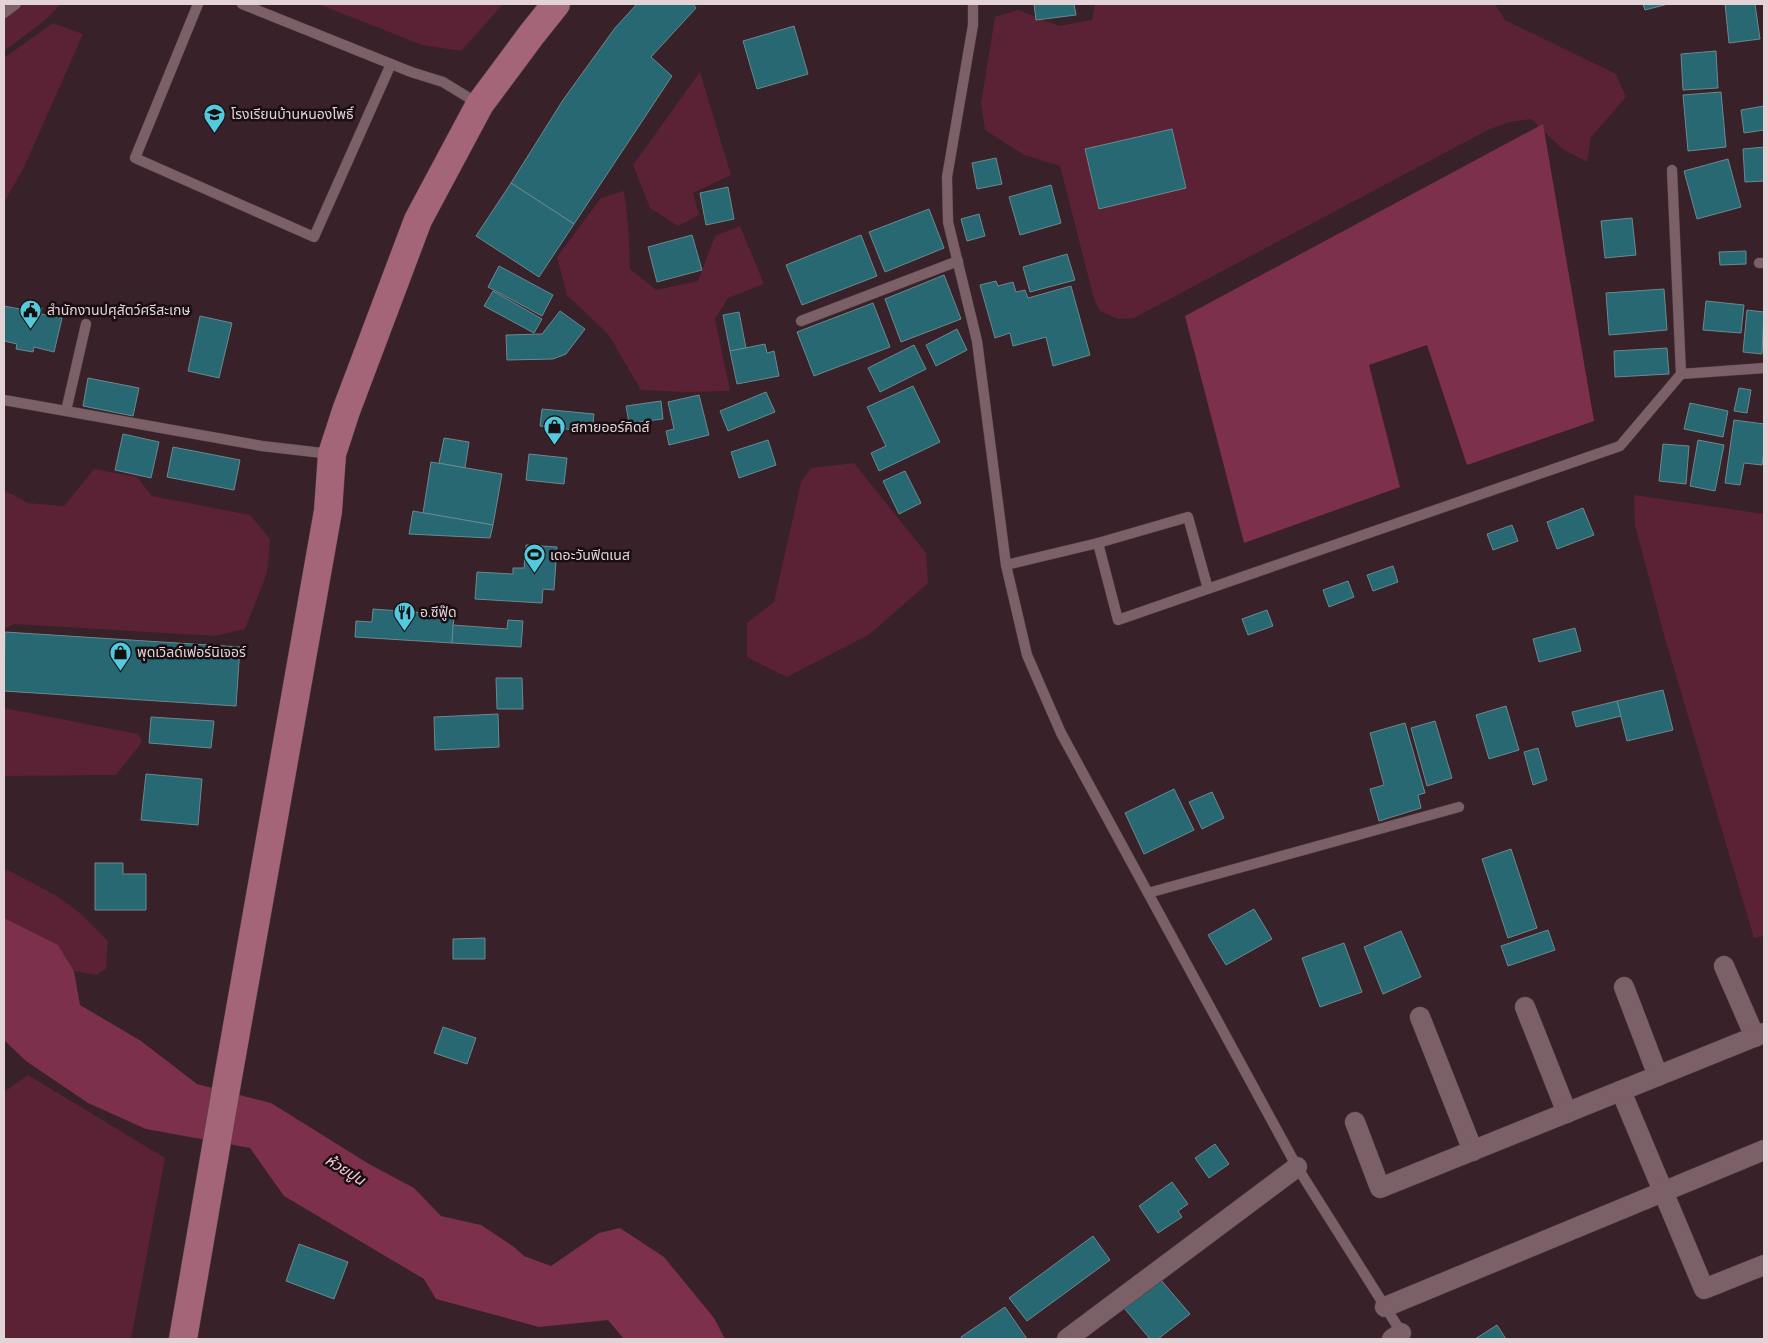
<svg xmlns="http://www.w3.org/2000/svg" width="1768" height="1343" viewBox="0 0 1768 1343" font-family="Raleway,'Noto Sans Thai',sans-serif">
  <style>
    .green { fill: #5b2135 }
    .water { fill: #7d304b }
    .building { fill: #286873; stroke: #6a898f }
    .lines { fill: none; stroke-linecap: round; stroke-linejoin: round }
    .lane-casing { stroke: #513e44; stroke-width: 11 }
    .street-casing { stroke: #513e44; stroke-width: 21 }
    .primary-casing { stroke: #513e44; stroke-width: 29 }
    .lane { stroke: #7b6067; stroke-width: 10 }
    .street { stroke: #7b6067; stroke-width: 20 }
    .primary { stroke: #a46578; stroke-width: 28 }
    .labels { text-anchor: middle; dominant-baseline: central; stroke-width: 5; stroke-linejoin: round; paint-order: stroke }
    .poi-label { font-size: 14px; fill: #e2d3d7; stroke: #190e11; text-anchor: start }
    .water-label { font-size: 15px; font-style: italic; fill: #fbcbd7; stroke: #190e11 }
  </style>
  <rect width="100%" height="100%" fill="#382128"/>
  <!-- green -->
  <g class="green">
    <path d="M4,4H61L44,21L4,51Z"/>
    <path d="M318,4H503L461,51L422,45Z"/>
    <path d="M1095,4H1495L1505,20L1616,74L1626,97L1591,137L1587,162L1561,148L1531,119L1509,122L1488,130L1134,318L1118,319L1100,311L1094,299L1060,166L1024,155L985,130L981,103L995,17L1018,10L1059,26L1092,20Z"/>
    <path d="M53,23L83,34L24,167L4,203V58Z"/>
    <path d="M700,72L731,175L693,193L699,215L678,226L650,208L633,165Z"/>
    <path d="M624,191L628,223L630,269L656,290L698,281L715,236L740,226L764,284L728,298L715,319L730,391L685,392L641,390L608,334L567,295L557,257L601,198Z"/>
    <path d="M854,463L926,553L928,583L870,634L787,677L747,657V623L774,602L801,482L811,468Z"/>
    <path d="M94,469L137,477L152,496L250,515L270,539L267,573L245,629L215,636L14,624L4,629V490L28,503L64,506Z"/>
    <path d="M1634,495L1764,514V936L1754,938L1664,635L1635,525Z"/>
    <path d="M4,708L138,734L142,742L116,775L4,776Z"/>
    <path d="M4,868L57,896L81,914L108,941L106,969L96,975L74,971L58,945L4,918Z"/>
    <path d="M28,1075L165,1158L131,1339H4V1092Z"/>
  </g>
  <!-- water -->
  <g class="water">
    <path d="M1543,124L1594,421L1467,465L1427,345L1369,365L1400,487L1244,543L1185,316Z"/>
    <path d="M4,918L58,945L74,971L80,1005L141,1041L197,1084L271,1103L369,1164L414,1188L441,1216L481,1225L514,1247L524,1256L551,1266L599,1233L620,1228L664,1257L714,1318L725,1339H624L608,1320L539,1327L436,1299L424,1279L284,1196L250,1148L146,1129L88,1103L26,1061L4,1040Z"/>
  </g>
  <!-- building -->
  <g class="building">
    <path d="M637,4H693L696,8L651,57L672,76L574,224L511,183L563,100L615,28Z"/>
    <path d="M1034,4H1074L1076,15L1036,20Z"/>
    <path d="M1643,4H1668L1645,10Z"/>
    <path d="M1725,4H1755L1760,39L1729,43Z"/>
    <path d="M794,26L808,74L757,89L743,41Z"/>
    <path d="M1716,51L1718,88L1683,90L1681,54Z"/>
    <path d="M1721,92L1726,147L1688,151L1683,95Z"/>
    <path d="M1764,106V130L1744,133L1741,110Z"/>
    <path d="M1172,129L1186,188L1099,209L1085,149Z"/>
    <path d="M1764,147V181L1745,182L1743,149Z"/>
    <path d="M996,158L1002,184L977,189L972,163Z"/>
    <path d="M1728,159L1741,207L1697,219L1684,171Z"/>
    <path d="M511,183L574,224L539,277L476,236Z"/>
    <path d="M1051,185L1061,223L1020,235L1009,197Z"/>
    <path d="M728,187L734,219L706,225L700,193Z"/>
    <path d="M929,209L944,248L885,272L869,232Z"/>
    <path d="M979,214L985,236L967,241L961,219Z"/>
    <path d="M1632,218L1636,255L1605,258L1601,221Z"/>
    <path d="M692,235L702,270L657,282L648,247Z"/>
    <path d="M861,235L877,276L802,305L786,265Z"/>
    <path d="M1746,251V264L1720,265L1719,252Z"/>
    <path d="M1067,254L1075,280L1030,292L1023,267Z"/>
    <path d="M499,266L553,295L542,316L488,287Z"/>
    <path d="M944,275L961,319L901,342L885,299Z"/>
    <path d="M996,281L998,286L1013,282L1016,292L1025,290L1028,298L1071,286L1090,355L1053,366L1046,337L1013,346L1010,333L995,338L980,285Z"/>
    <path d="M1664,289L1667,330L1609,335L1606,293Z"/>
    <path d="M493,291L542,319L534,333L484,306Z"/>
    <path d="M1706,301L1744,305L1741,333L1703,330Z"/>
    <path d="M873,303L890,347L814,376L797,332Z"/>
    <path d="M26,305L42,308L41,314L62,318L54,352L34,347L33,352L16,349L17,344L4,341V306L25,310Z"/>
    <path d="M1747,310L1764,312L1762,354L1743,352Z"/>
    <path d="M560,311L585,329L566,354L553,359L507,360L506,335L542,334Z"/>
    <path d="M739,312L746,348L730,351L723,315Z"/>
    <path d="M200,316L232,323L219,378L188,371Z"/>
    <path d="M957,329L967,350L936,366L926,345Z"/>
    <path d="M765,344L767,353L774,351L779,376L737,384L730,351Z"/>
    <path d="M914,345L926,369L880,392L868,368Z"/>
    <path d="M1667,348L1669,374L1615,377L1614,351Z"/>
    <path d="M88,378L139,388L133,416L83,406Z"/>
    <path d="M913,386L940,442L879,471L871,453L886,446L867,407Z"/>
    <path d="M1739,388L1751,390L1747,413L1734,411Z"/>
    <path d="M766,392L775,412L728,431L720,411Z"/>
    <path d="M699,395L709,435L669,445L666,431L674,429L668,402Z"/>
    <path d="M661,401L663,419L629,423L626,406Z"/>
    <path d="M1690,403L1728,411L1723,437L1684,429Z"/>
    <path d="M542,409L594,414L592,432L540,426Z"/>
    <path d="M1734,420L1764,424V452L1762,465L1744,463L1740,485L1725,483Z"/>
    <path d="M123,434L159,442L151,478L115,470Z"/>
    <path d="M444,438L469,442L465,468L439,463Z"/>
    <path d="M768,440L776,465L739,478L731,452Z"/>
    <path d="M1698,440L1724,445L1715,491L1690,486Z"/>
    <path d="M1663,444L1689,446L1686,484L1659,481Z"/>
    <path d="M173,447L240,460L234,490L167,477Z"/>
    <path d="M529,454L567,458L564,484L526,480Z"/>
    <path d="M431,462L502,474L493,525L423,513Z"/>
    <path d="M905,471L921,503L899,514L883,481Z"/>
    <path d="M1583,508L1594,535L1557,549L1547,522Z"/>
    <path d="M413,511L493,525L490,538L409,534Z"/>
    <path d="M1512,525L1518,541L1493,550L1487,534Z"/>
    <path d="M526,545L557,547L554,590L543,589L542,603L475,599L477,572L513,574V568H524Z"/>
    <path d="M1393,566L1398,582L1373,591L1367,575Z"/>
    <path d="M1348,581L1354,597L1329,607L1323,590Z"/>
    <path d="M373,609L454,615L452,643L355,637L356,621L372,622Z"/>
    <path d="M1267,610L1273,626L1248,635L1242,619Z"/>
    <path d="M508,620L523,621L521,647L452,643L453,625L507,629Z"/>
    <path d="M1575,628L1581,651L1539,662L1533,639Z"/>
    <path d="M5,632L240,647L236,706L4,691Z"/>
    <path d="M496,678H522L523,709H497Z"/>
    <path d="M1663,690L1673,730L1627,741L1617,701Z"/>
    <path d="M1617,701L1621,716L1576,727L1572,712Z"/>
    <path d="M1506,706L1519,750L1489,759L1476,715Z"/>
    <path d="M498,714L499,747L435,750L434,717Z"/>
    <path d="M151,717L214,721L211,748L149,743Z"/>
    <path d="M1435,721L1452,778L1427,786L1411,728Z"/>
    <path d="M1405,723L1425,793L1418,795L1421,808L1379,821L1370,789L1384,785L1370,733Z"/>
    <path d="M1538,748L1547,780L1533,785L1524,752Z"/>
    <path d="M146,774L202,779L198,825L141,820Z"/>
    <path d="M1174,789L1194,830L1144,854L1125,813Z"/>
    <path d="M1212,792L1224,818L1202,829L1189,802Z"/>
    <path d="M1511,849L1537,928L1508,938L1482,859Z"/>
    <path d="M95,863H123V874H146V910H95Z"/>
    <path d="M1254,909L1272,939L1226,965L1208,935Z"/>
    <path d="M1548,930L1555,950L1508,966L1501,946Z"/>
    <path d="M1401,931L1421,977L1383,994L1364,947Z"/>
    <path d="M485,938V959H453V939Z"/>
    <path d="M1344,943L1362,992L1320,1007L1302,958Z"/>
    <path d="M443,1027L476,1038L467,1064L434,1053Z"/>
    <path d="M1215,1144L1229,1164L1209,1178L1195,1158Z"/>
    <path d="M1172,1182L1188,1204L1178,1211L1182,1217L1158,1233L1139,1206Z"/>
    <path d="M1093,1236L1110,1260L1027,1321L1009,1298Z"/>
    <path d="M299,1244L348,1262L334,1299L286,1281Z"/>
    <path d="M1160,1279L1190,1314L1158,1339H1150L1124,1308Z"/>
    <path d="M1005,1307L1027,1339H962L961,1337Z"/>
    <path d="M1497,1325L1506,1339H1475Z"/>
  </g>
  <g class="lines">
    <defs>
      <g id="lane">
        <path d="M198,4L135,158L314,237L391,64"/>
        <path d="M242,4L411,72L443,82L479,104"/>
        <path d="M973,4V25L947,177L948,222L977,341L1006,565L1027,655L1061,733L1297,1167L1403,1335"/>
        <path d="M4,13L16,4"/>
        <path d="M1759,263H1764"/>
        <path d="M801,321L958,261"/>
        <path d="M1681,374L1764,368"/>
        <path d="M4,400L262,446L331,454"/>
        <path d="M66,411L86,324"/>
        <path d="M1006,565L1098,543"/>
        <path d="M1208,589L1188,517L1098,543L1118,620L1620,446L1681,374L1672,170"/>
        <path d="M1148,893L1459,807"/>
      </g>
      <g id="street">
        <path d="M1724,966L1755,1037"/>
        <path d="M1624,987L1658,1076"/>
        <path d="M1525,1007L1567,1113"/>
        <path d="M1420,1017L1473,1151"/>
        <path d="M1621,1091L1704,1289L1764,1265"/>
        <path d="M1355,1122L1380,1188L1764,1033"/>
        <path d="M1385,1307L1764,1150"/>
        <path d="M1067,1339L1297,1167"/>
        <path d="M1392,1339L1401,1333"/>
      </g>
      <path id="primary" d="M183,1339L227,1083L328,511L332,454L346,411L418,220L480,104L532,34L556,4"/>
    </defs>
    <!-- lane casing -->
    <use href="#lane" class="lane-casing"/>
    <!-- street casing -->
    <use href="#street" class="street-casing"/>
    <!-- primary casing -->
    <use href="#primary" class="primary-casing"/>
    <!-- lane -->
    <use href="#lane" class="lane"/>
    <!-- street -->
    <use href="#street" class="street"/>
    <!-- primary -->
    <use href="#primary" class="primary"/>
  </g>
  <!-- icons -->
  <defs>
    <symbol id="school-pin" viewBox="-11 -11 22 30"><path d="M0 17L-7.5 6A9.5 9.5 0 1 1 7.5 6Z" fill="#54cade" stroke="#190e11"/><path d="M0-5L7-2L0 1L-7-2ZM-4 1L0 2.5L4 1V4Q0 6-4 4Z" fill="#111"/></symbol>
    <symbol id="civic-pin" viewBox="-11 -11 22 30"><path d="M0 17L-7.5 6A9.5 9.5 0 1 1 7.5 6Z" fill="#54cade" stroke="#190e11"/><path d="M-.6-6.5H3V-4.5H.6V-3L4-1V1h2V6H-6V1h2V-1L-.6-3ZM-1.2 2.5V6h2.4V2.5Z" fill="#111"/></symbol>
    <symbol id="shop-pin" viewBox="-11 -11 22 30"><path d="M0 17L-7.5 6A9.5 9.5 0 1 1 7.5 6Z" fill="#54cade" stroke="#190e11"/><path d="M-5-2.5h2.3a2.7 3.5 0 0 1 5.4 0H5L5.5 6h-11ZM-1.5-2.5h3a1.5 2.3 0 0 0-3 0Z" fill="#111"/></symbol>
    <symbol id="stadium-pin" viewBox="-11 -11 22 30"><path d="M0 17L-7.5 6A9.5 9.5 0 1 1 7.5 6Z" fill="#54cade" stroke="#190e11"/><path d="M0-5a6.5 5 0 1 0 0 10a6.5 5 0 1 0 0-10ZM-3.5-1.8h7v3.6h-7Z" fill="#111"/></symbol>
    <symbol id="restaurant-pin" viewBox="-11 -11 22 30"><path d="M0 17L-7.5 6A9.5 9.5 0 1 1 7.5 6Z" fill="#54cade" stroke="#190e11"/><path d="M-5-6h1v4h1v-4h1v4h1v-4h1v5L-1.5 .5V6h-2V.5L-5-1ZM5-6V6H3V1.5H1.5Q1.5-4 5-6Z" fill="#111"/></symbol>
  </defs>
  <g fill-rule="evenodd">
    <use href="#school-pin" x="202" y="102" width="25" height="34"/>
    <use href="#civic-pin" x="18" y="298" width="25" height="34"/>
    <use href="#shop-pin" x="542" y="414" width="25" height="34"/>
    <use href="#stadium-pin" x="522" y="542" width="25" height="34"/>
    <use href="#restaurant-pin" x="392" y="600" width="25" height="34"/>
    <use href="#shop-pin" x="108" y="640" width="25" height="34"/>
  </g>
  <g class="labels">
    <!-- poi labels -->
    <g class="poi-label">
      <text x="231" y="114">โรงเรียนบ้านหนองโพธิ์</text>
      <text x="47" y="310">สำนักงานปศุสัตว์ศรีสะเกษ</text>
      <text x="571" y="427">สกายออร์คิดส์</text>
      <text x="550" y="555">เดอะวันฟิตเนส</text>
      <text x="420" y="612">อ.ซีฟู๊ด</text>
      <text x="137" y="652">พุดเวิลด์เฟอร์นิเจอร์</text>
    </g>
    <!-- water labels -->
    <g class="water-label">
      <text transform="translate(345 1170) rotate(32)">ห้วยปูน</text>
    </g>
  </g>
  <!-- border -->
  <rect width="1768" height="1343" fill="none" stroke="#e2d3d7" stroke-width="10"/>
</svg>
